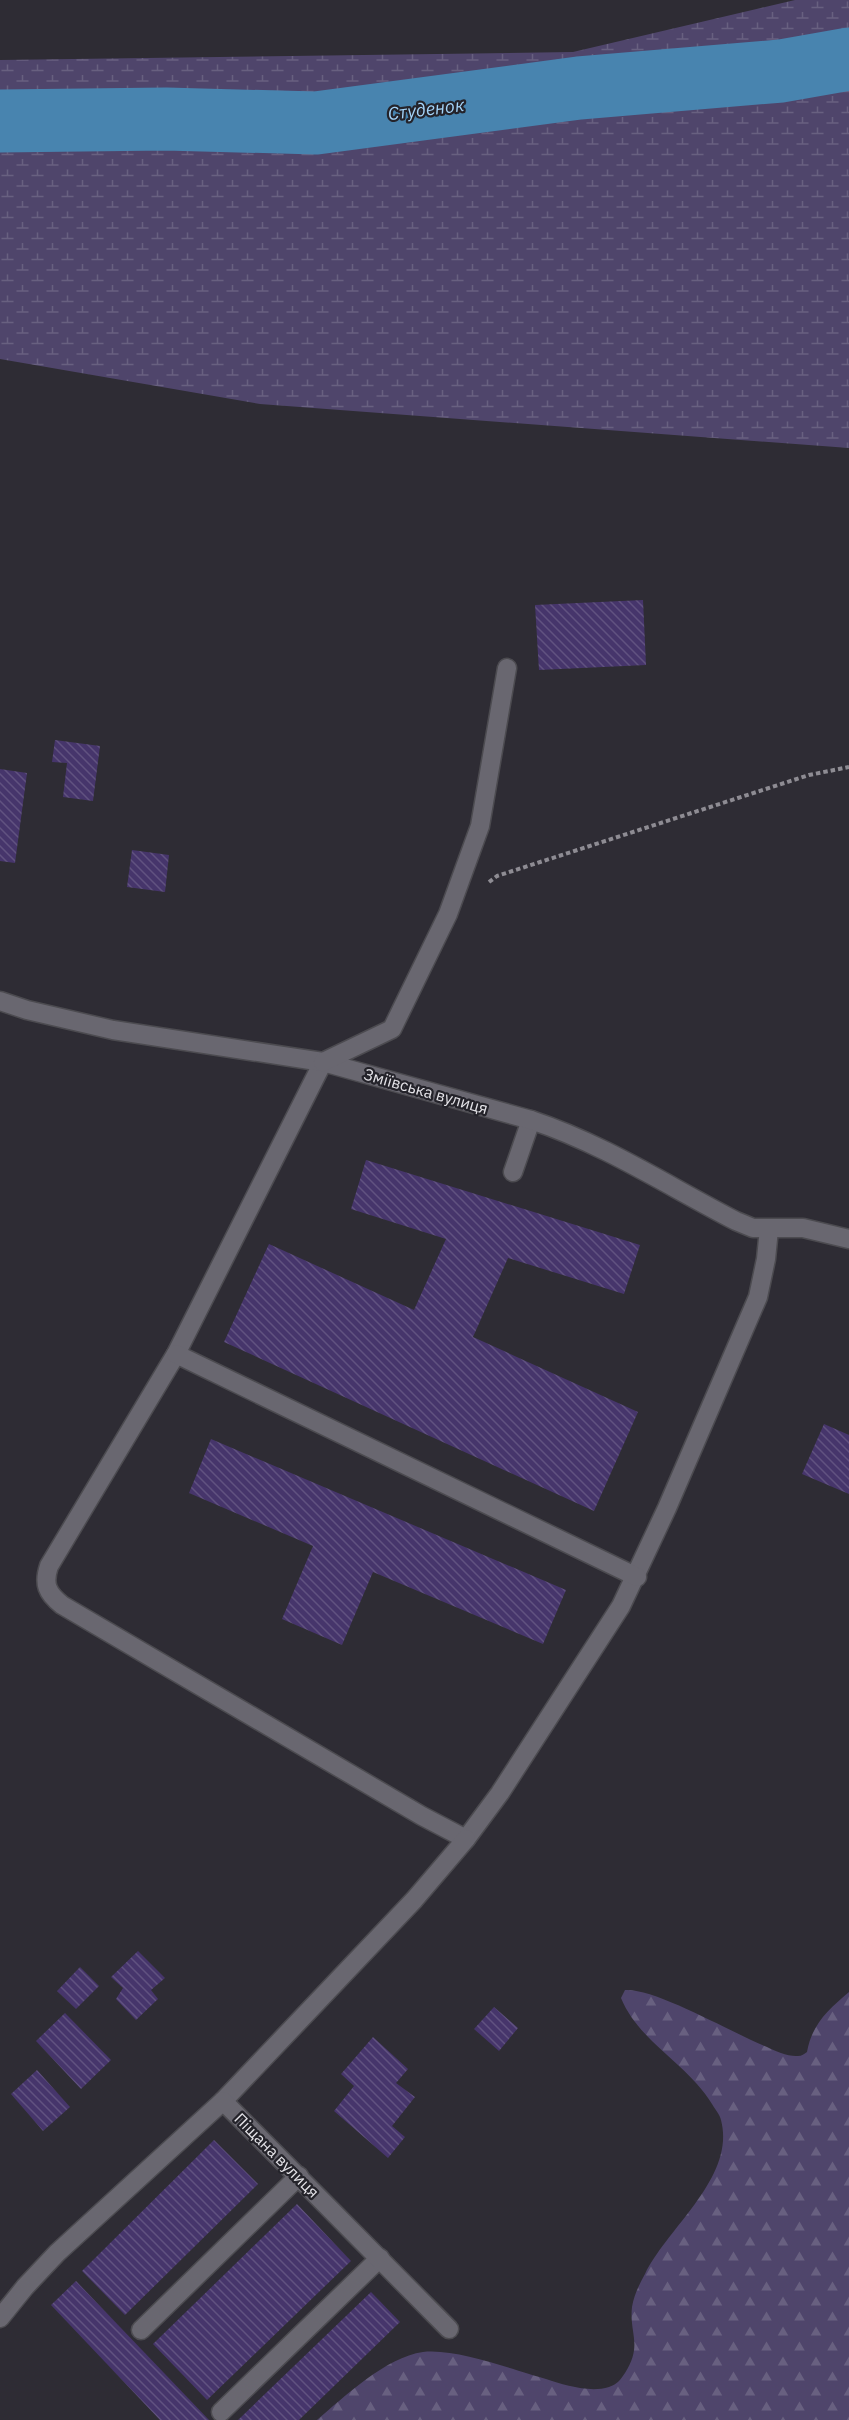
<svg xmlns="http://www.w3.org/2000/svg" width="849" height="2420" viewBox="0 0 849 2420" font-family="'IBM Plex Sans',sans-serif">
  <style>
    .forest { fill: url(#forest-firs) }
    .wetland { fill: url(#wetland-marsh) }
    .lines { fill: none; stroke-linecap: round; stroke-linejoin: round }
    .river { stroke: #4884af; stroke-width: 63 }
    .building { fill: url(#building-back-hatch) }
    .service-casing { stroke: #4c4b50; stroke-width: 21 }
    .minor-casing { stroke: #4c4b50; stroke-width: 21 }
    .path { stroke: #8e8c93; stroke-width: 4; stroke-dasharray: 4.5 3; stroke-linecap: butt }
    .service { stroke: #696770; stroke-width: 18 }
    .minor { stroke: #696770; stroke-width: 18 }
    .labels { text-anchor: middle; dominant-baseline: central; stroke-width: 4.5; stroke-linejoin: round; paint-order: stroke }
    .street-label { font-size: 16px; fill: #e4e3e8; stroke: #24232a }
    .water-label { font-size: 18px; font-style: italic; fill: #a4d4f9; stroke: #24232a }
  </style>
  <defs>
    <pattern id="forest-firs" width="22" height="20" patternUnits="userSpaceOnUse" patternTransform="scale(1.5)"><rect width="22" height="20" fill="#4f456b"/><path d="M5 1l3.5 6h-7zM16 11l3.5 6h-7z" fill="#686080"/></pattern>
    <pattern id="wetland-marsh" width="20" height="14" patternUnits="userSpaceOnUse" patternTransform="scale(1.5)"><rect width="20" height="14" fill="#4f456b"/><path d="M1 5h8M5 5V1M11 12h8M15 12V8" fill="none" stroke="#686080"/></pattern>
    <pattern id="building-back-hatch" width="6" height="6" patternUnits="userSpaceOnUse" patternTransform="scale(1.5)"><rect width="6" height="6" fill="#46356b"/><path d="M-1 5l2 2M0 0l6 6M5-1l2 2" fill="none" stroke="#615280"/></pattern>
  </defs>
  <rect width="100%" height="100%" fill="#2e2c34"/>
  <!-- forest -->
  <path class="forest" d="M625,1990C656,1988 734,2034 767,2047C775,2051 789,2057 798,2056C802,2056 804,2054 807,2052C812,2024 828,2010 849,1992V2420H317C344,2397 386,2357 423,2352C456,2348 513,2370 546,2379C564,2385 590,2393 609,2387C618,2384 620,2380 625,2373C643,2345 629,2333 632,2307C634,2295 639,2285 645,2274C668,2227 736,2177 721,2120C720,2115 715,2109 712,2104C688,2064 639,2042 621,1998Z"/>
  <!-- wetland -->
  <path class="wetland" d="M795,0H849V448L260,404L0,359V60L573,52Z"/>
  <g class="lines">
    <!-- river -->
    <path class="river" d="M0,121L166,119L316,123L579,88L781,71L849,59"/>
  </g>
  <!-- building -->
  <g class="building">
    <path d="M643,600L646,665L539,670L535,605Z"/>
    <path d="M55,740L100,746L93,801L63,797L67,763L52,762Z"/>
    <path d="M0,769L27,773L15,863L0,861Z"/>
    <path d="M132,850L169,855L165,892L127,887Z"/>
    <path d="M366,1160L640,1245L624,1294L508,1258L473,1337L638,1412L594,1511L224,1342L269,1244L414,1310L446,1239L351,1209Z"/>
    <path d="M824,1424L849,1435V1494L802,1474Z"/>
    <path d="M211,1439L566,1590L543,1644L373,1572L342,1645L282,1619L313,1546L189,1493Z"/>
    <path d="M138,1951L165,1978L151,1990L158,1999L136,2020L116,1999L123,1988L111,1977Z"/>
    <path d="M80,1967L99,1986L76,2009L57,1991Z"/>
    <path d="M494,2007L518,2028L499,2051L474,2029Z"/>
    <path d="M65,2013L111,2060L81,2089L36,2041Z"/>
    <path d="M373,2037L408,2069L396,2083L415,2097L392,2126L405,2137L388,2158L334,2111L354,2086L341,2074Z"/>
    <path d="M37,2070L70,2107L43,2131L11,2094Z"/>
    <path d="M214,2140L258,2184L125,2315L82,2271Z"/>
    <path d="M297,2204L351,2261L207,2400L153,2344Z"/>
    <path d="M76,2281L209,2420H160L51,2305Z"/>
    <path d="M371,2292L400,2322L299,2420H238Z"/>
  </g>
  <g class="lines">
    <defs>
      <g id="service">
        <path d="M323,1062L176,1354L49,1566C43,1584 47,1593 62,1605L422,1816L466,1839L500,1793L621,1606L667,1508L758,1297L766,1259L769,1229"/>
        <path d="M513,1172L531,1120"/>
        <path d="M176,1354L637,1577"/>
        <path d="M223,2101L414,1900L466,1839"/>
        <path d="M141,2330L299,2176"/>
        <path d="M221,2412L380,2258"/>
      </g>
      <g id="minor">
        <path d="M0,1001L27,1010L113,1030L323,1062L531,1120C604,1144 668,1186 736,1221L753,1228H803L849,1239"/>
        <path d="M323,1062L392,1029L448,914L480,826L507,668"/>
        <path d="M0,2318L25,2287L57,2253L223,2101L449,2329"/>
      </g>
    </defs>
    <!-- service casing -->
    <use href="#service" class="service-casing"/>
    <!-- minor casing -->
    <use href="#minor" class="minor-casing"/>
    <!-- path -->
    <path class="path" d="M489,882L497,876L809,775L849,767"/>
    <!-- service -->
    <use href="#service" class="service"/>
    <!-- minor -->
    <use href="#minor" class="minor"/>
  </g>
  <g class="labels">
    <!-- street labels -->
    <g class="street-label">
      <text transform="translate(426 1091) rotate(16)">Зміївська вулиця</text>
      <text transform="translate(277 2155) rotate(45)">Піщана вулиця</text>
    </g>
    <!-- water labels -->
    <g class="water-label">
      <text transform="translate(426 109) rotate(-7)">Студенок</text>
    </g>
  </g>
</svg>
